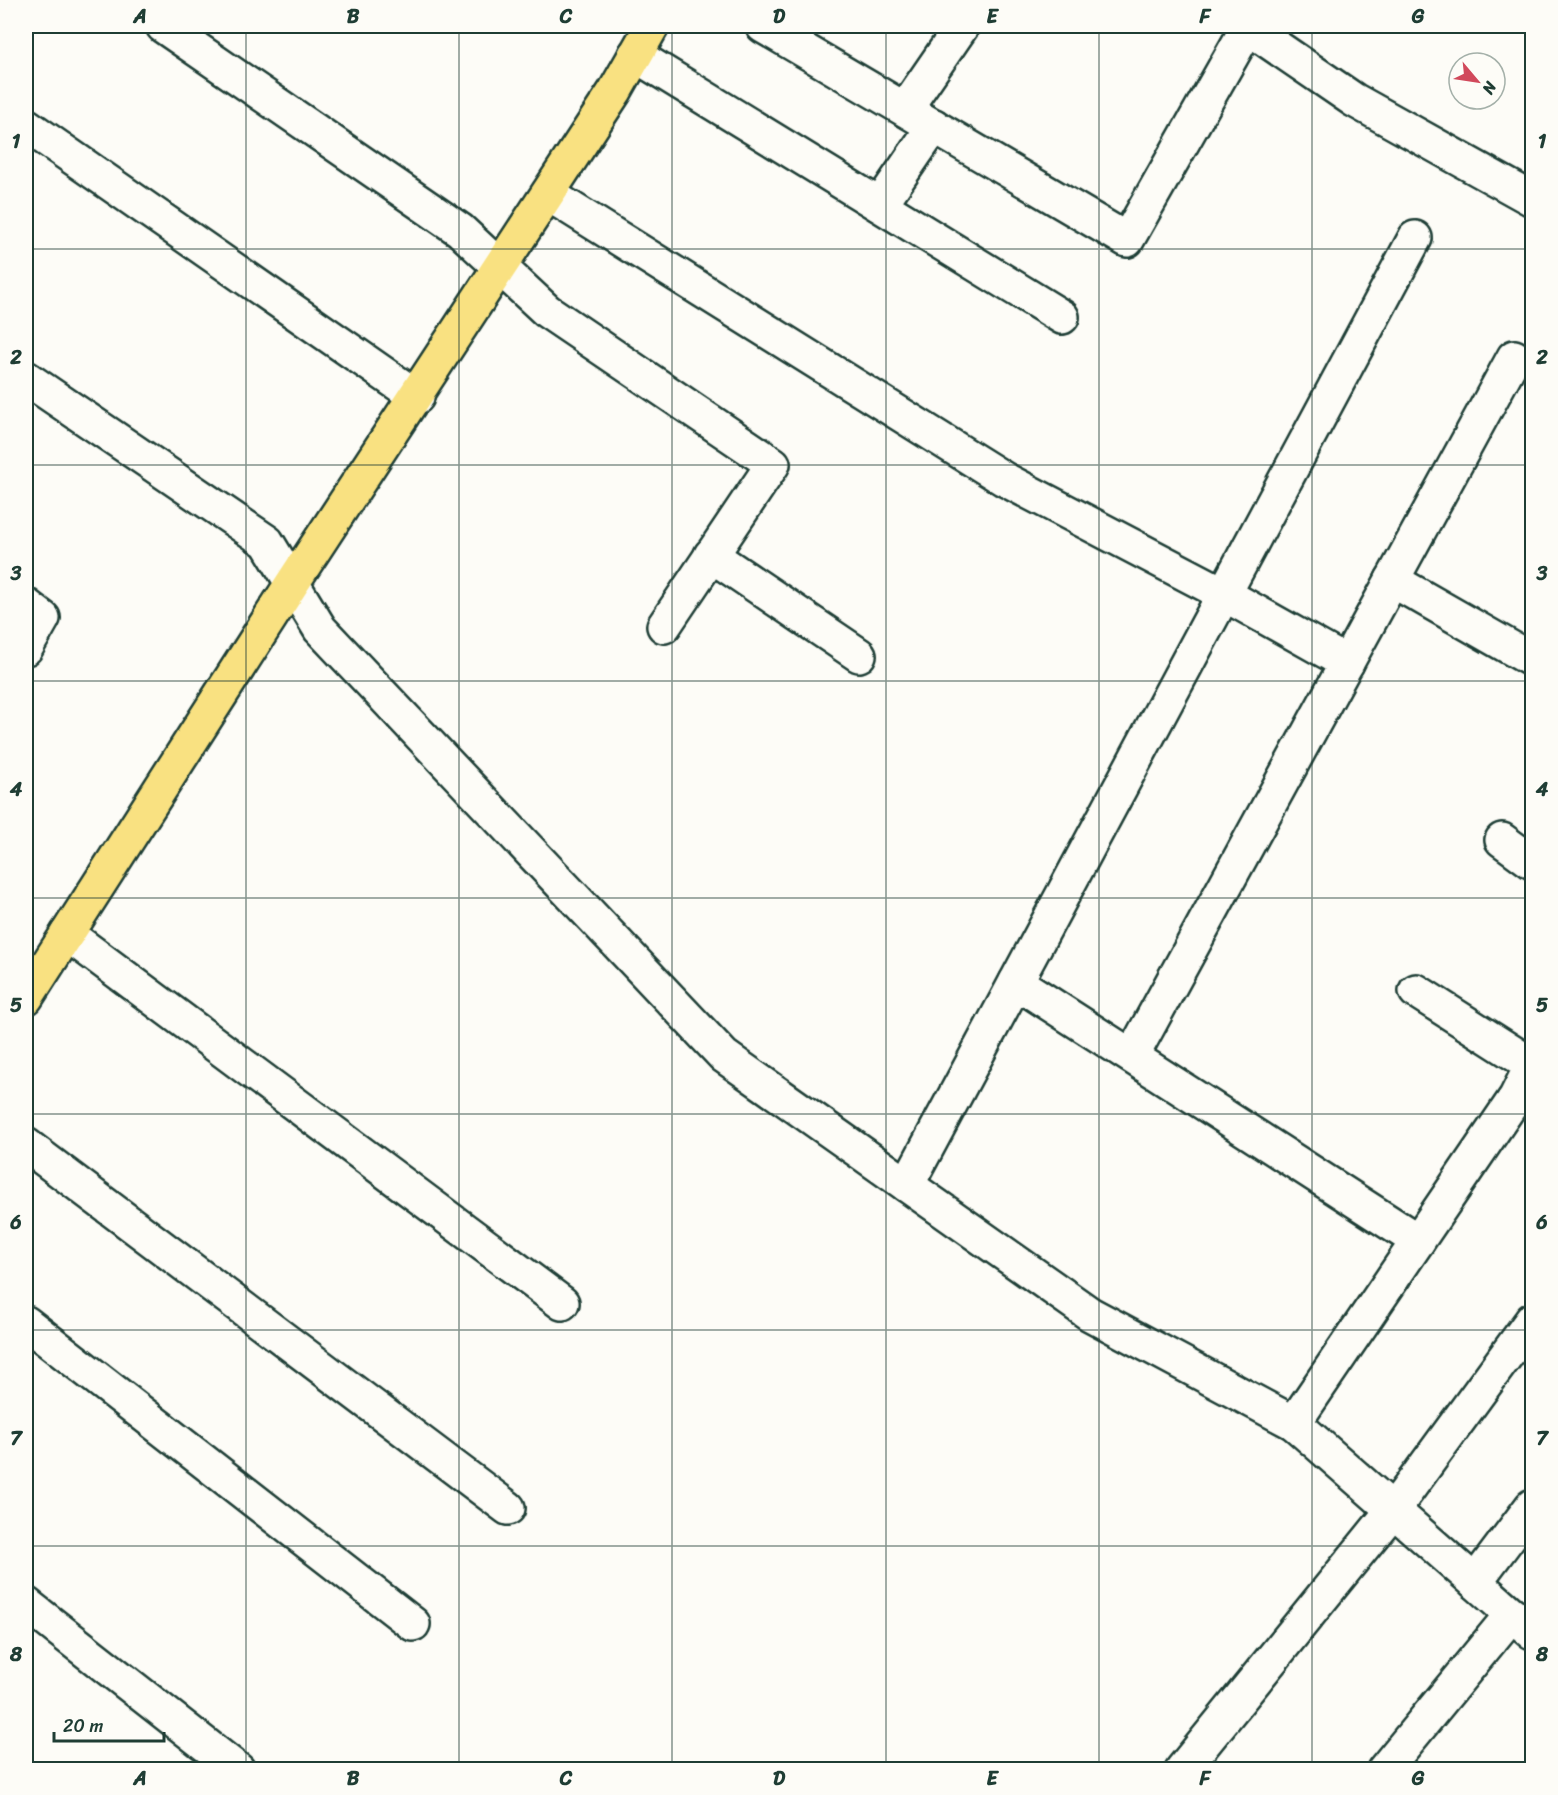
<svg xmlns="http://www.w3.org/2000/svg" width="1558" height="1795" viewBox="0 0 1558 1795" font-family="Sriracha,sans-serif">
  <style>
    .lines { fill: none; stroke-linecap: round; stroke-linejoin: round }
    .minor-casing { stroke: #1f3d34; stroke-width: 38 }
    .major-casing { stroke: #1f3d34; stroke-width: 38 }
    .minor { stroke: #fdfcf7; stroke-width: 33 }
    .major { stroke: #f9e181; stroke-width: 33 }
    .grid { fill: none; stroke: #1f3d34; stroke-width: 1.5; stroke-opacity: 0.55 }
    .neatline { fill: none; stroke: #1f3d34; stroke-width: 2 }
    .grid-label { font-size: 20px; text-anchor: middle; font-weight: bold; fill: #1f3d34 }
  </style>
  <rect width="100%" height="100%" fill="#fdfcf7"/>
  <filter id="ink" filterUnits="userSpaceOnUse"><feTurbulence type="fractalNoise" baseFrequency=".0167" numOctaves="2"/><feDisplacementMap in="SourceGraphic" scale="12" xChannelSelector="R" yChannelSelector="G"/><feConvolveMatrix kernelMatrix="1 2 1 2 8 2 1 2 1" color-interpolation-filters="sRGB"/></filter>
  <g filter="url(#ink)">
    <g class="lines">
      <defs>
        <g id="minor">
          <path d="M163,26L460,230L547,311L773,464L664,626"/>
          <path d="M763,26L1127,240L1248,27"/>
          <path d="M1246,26L1354,100L1532,199"/>
          <path d="M635,55L1062,317"/>
          <path d="M905,109L962,26"/>
          <path d="M26,125L417,397"/>
          <path d="M548,194L1004,479L1224,594L1347,663"/>
          <path d="M880,205L934,126"/>
          <path d="M26,378L267,542L320,629L724,1056L1090,1314L1294,1423L1532,1632"/>
          <path d="M711,555L859,655"/>
          <path d="M1392,580L1532,660"/>
          <path d="M26,605L43,618L26,648"/>
          <path d="M1502,840L1532,862"/>
          <path d="M67,934L562,1303"/>
          <path d="M1016,982L1418,1241"/>
          <path d="M1416,991L1532,1065"/>
          <path d="M1132,1056L1514,357"/>
          <path d="M26,1145L508,1508"/>
          <path d="M907,1185L1415,238"/>
          <path d="M26,1323L413,1624"/>
          <path d="M1294,1423L1516,1097L1532,1065"/>
          <path d="M1475,1582L1532,1506"/>
          <path d="M26,1604L238,1770"/>
          <path d="M1182,1770L1393,1510L1532,1320"/>
          <path d="M1384,1770L1512,1614"/>
        </g>
        <path id="major" d="M26,998L293,582L615,91L652,26"/>
      </defs>
      <!-- minor casing -->
      <use href="#minor" class="minor-casing"/>
      <!-- major casing -->
      <use href="#major" class="major-casing"/>
      <!-- minor -->
      <use href="#minor" class="minor"/>
      <!-- major -->
      <use href="#major" class="major"/>
    </g>
  </g>
  <!-- grid -->
  <path class="grid" d="M246,26V1770M459,26V1770M672,26V1770M886,26V1770M1099,26V1770M1312,26V1770M26,249H1532M26,465H1532M26,681H1532M26,898H1532M26,1114H1532M26,1330H1532M26,1546H1532"/>
  <!-- margin -->
  <rect width="1558" height="1795" fill="none" stroke="#fdfcf7" stroke-width="66"/>
  <!-- north arrow -->
  <g transform="translate(1477 81) rotate(119)"><circle r="28" fill="#fdfcf7" stroke="#a4b0a9" stroke-width="1.5"/>
  <path d="M0-4.5L10 22L0 15L-10 22Z" fill="#d1495b"/>
  <text y="-9" font-size="16" font-weight="bold" text-anchor="middle" fill="#1f3d34">N</text>
  </g>
  <!-- scale -->
  <path d="M54 1732v9h110v-9" fill="none" stroke="#1f3d34" stroke-width="3"/>
  <text x="63" y="1732" font-size="18" fill="#1f3d34" stroke="#fdfcf7" stroke-width="4.5" paint-order="stroke">20 m</text>
  <rect x="33" y="33" width="1492" height="1729" class="neatline"/>
  <g class="grid-label">
    <text x="140" y="23">A</text>
    <text x="353" y="23">B</text>
    <text x="566" y="23">C</text>
    <text x="779" y="23">D</text>
    <text x="992" y="23">E</text>
    <text x="1205" y="23">F</text>
    <text x="1418" y="23">G</text>
    <text x="16" y="148">1</text>
    <text x="1542" y="148">1</text>
    <text x="16" y="364">2</text>
    <text x="1542" y="364">2</text>
    <text x="16" y="580">3</text>
    <text x="1542" y="580">3</text>
    <text x="16" y="796">4</text>
    <text x="1542" y="796">4</text>
    <text x="16" y="1012">5</text>
    <text x="1542" y="1012">5</text>
    <text x="16" y="1229">6</text>
    <text x="1542" y="1229">6</text>
    <text x="16" y="1445">7</text>
    <text x="1542" y="1445">7</text>
    <text x="16" y="1661">8</text>
    <text x="1542" y="1661">8</text>
    <text x="140" y="1785">A</text>
    <text x="353" y="1785">B</text>
    <text x="566" y="1785">C</text>
    <text x="779" y="1785">D</text>
    <text x="992" y="1785">E</text>
    <text x="1205" y="1785">F</text>
    <text x="1418" y="1785">G</text>
  </g>
</svg>
